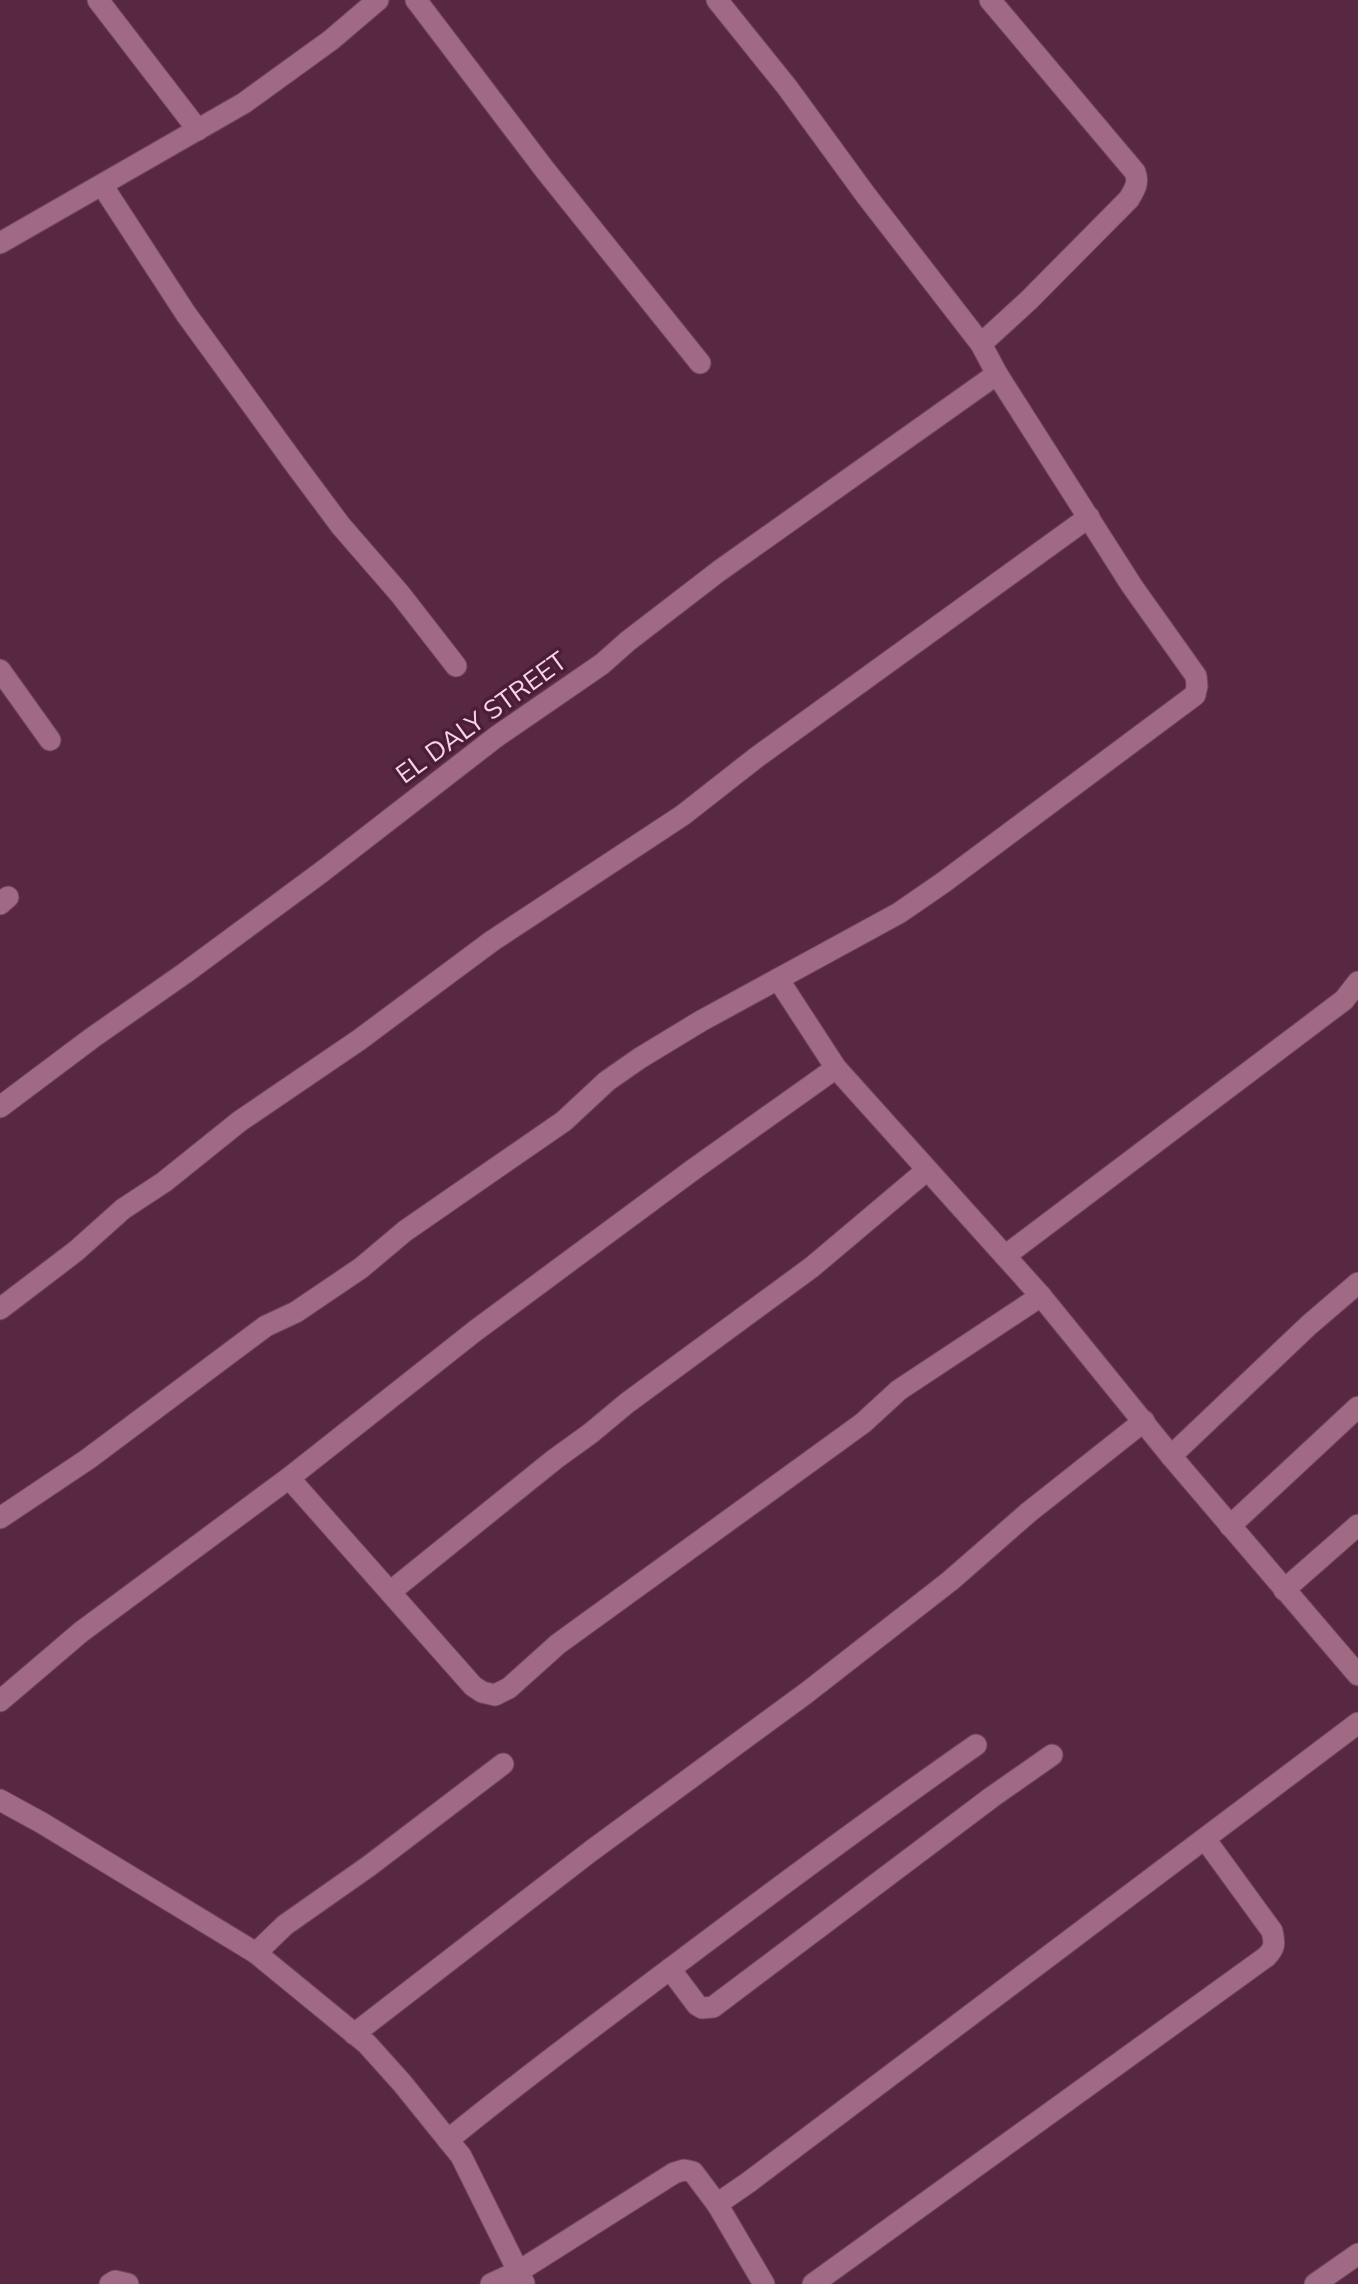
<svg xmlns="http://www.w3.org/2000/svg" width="1358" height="2284" viewBox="0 0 1358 2284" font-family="Mulish,sans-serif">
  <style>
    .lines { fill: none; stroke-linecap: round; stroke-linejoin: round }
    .minor-casing { stroke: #6f455c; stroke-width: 23 }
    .minor { stroke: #a06984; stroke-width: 21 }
    .labels { text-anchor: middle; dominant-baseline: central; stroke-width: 7; stroke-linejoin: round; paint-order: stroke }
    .street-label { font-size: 26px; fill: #f5d6e4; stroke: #4c1d36 }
  </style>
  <rect width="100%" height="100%" fill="#582741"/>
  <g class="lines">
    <defs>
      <g id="minor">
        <path d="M98,0L198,130"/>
        <path d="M416,0L545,170L700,363"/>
        <path d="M102,185L186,314L297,467L341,526L400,594L456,666"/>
        <path d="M0,243L244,103L331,40L378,0"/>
        <path d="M981,344L1029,300L1129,199C1135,189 1139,183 1135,172L990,0"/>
        <path d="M0,670L50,740"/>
        <path d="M0,904L8,897"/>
        <path d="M778,979L836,1068L1041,1296L1171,1456L1358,1675"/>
        <path d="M0,1107L92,1038L185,973L323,871L496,737L602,664L628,641L719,571L997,374"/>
        <path d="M1005,1256L1344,1000L1358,982"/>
        <path d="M0,1309L76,1251L123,1209L164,1182L240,1121L359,1040L492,941L683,815L757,757L1089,517"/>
        <path d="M1171,1456L1309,1325L1358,1283"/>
        <path d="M289,1478L473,1686L482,1692L495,1695L509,1688L558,1644L863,1423L899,1390L1041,1296"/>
        <path d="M0,1518L88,1459L266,1326L296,1312L361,1268L405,1231L564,1121L607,1081L640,1058L701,1021L899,913L944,882L1195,695L1197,686L1196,676L1132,586L997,374L981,344L865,194L787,87L717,0"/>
        <path d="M1230,1526L1358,1407"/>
        <path d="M1284,1590L1358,1525"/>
        <path d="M390,1592L555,1459L591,1433L627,1403L812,1267L927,1170"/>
        <path d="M0,1701L81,1632L289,1478L475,1331L694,1169L836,1068"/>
        <path d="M0,1800L42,1823L256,1953L367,2044L402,2083L461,2156L524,2283"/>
        <path d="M256,1953L285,1925L369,1866L503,1764"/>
        <path d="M670,1969L697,2005L702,2008L713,2007L992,1797L1052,1755"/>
        <path d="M354,2034L591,1851L805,1694L950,1581L1029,1512L1144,1421"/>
        <path d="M448,2140C515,2085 585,2033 654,1981C760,1901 867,1821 976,1745"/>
        <path d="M717,2204L764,2284"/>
        <path d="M110,2284L115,2281L128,2284"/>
        <path d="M491,2284L519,2271L674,2173L684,2170L693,2172L717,2204L749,2182L1358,1723"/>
        <path d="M813,2284L1266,1957C1275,1948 1275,1944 1272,1931L1205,1839"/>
        <path d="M1315,2284L1358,2254"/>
      </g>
    </defs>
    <!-- minor casing -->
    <use href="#minor" class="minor-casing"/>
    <!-- minor -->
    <use href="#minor" class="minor"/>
  </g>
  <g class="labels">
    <!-- street labels -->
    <g class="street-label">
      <text transform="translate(481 717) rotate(-36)">EL DALY STREET</text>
    </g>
  </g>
</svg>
